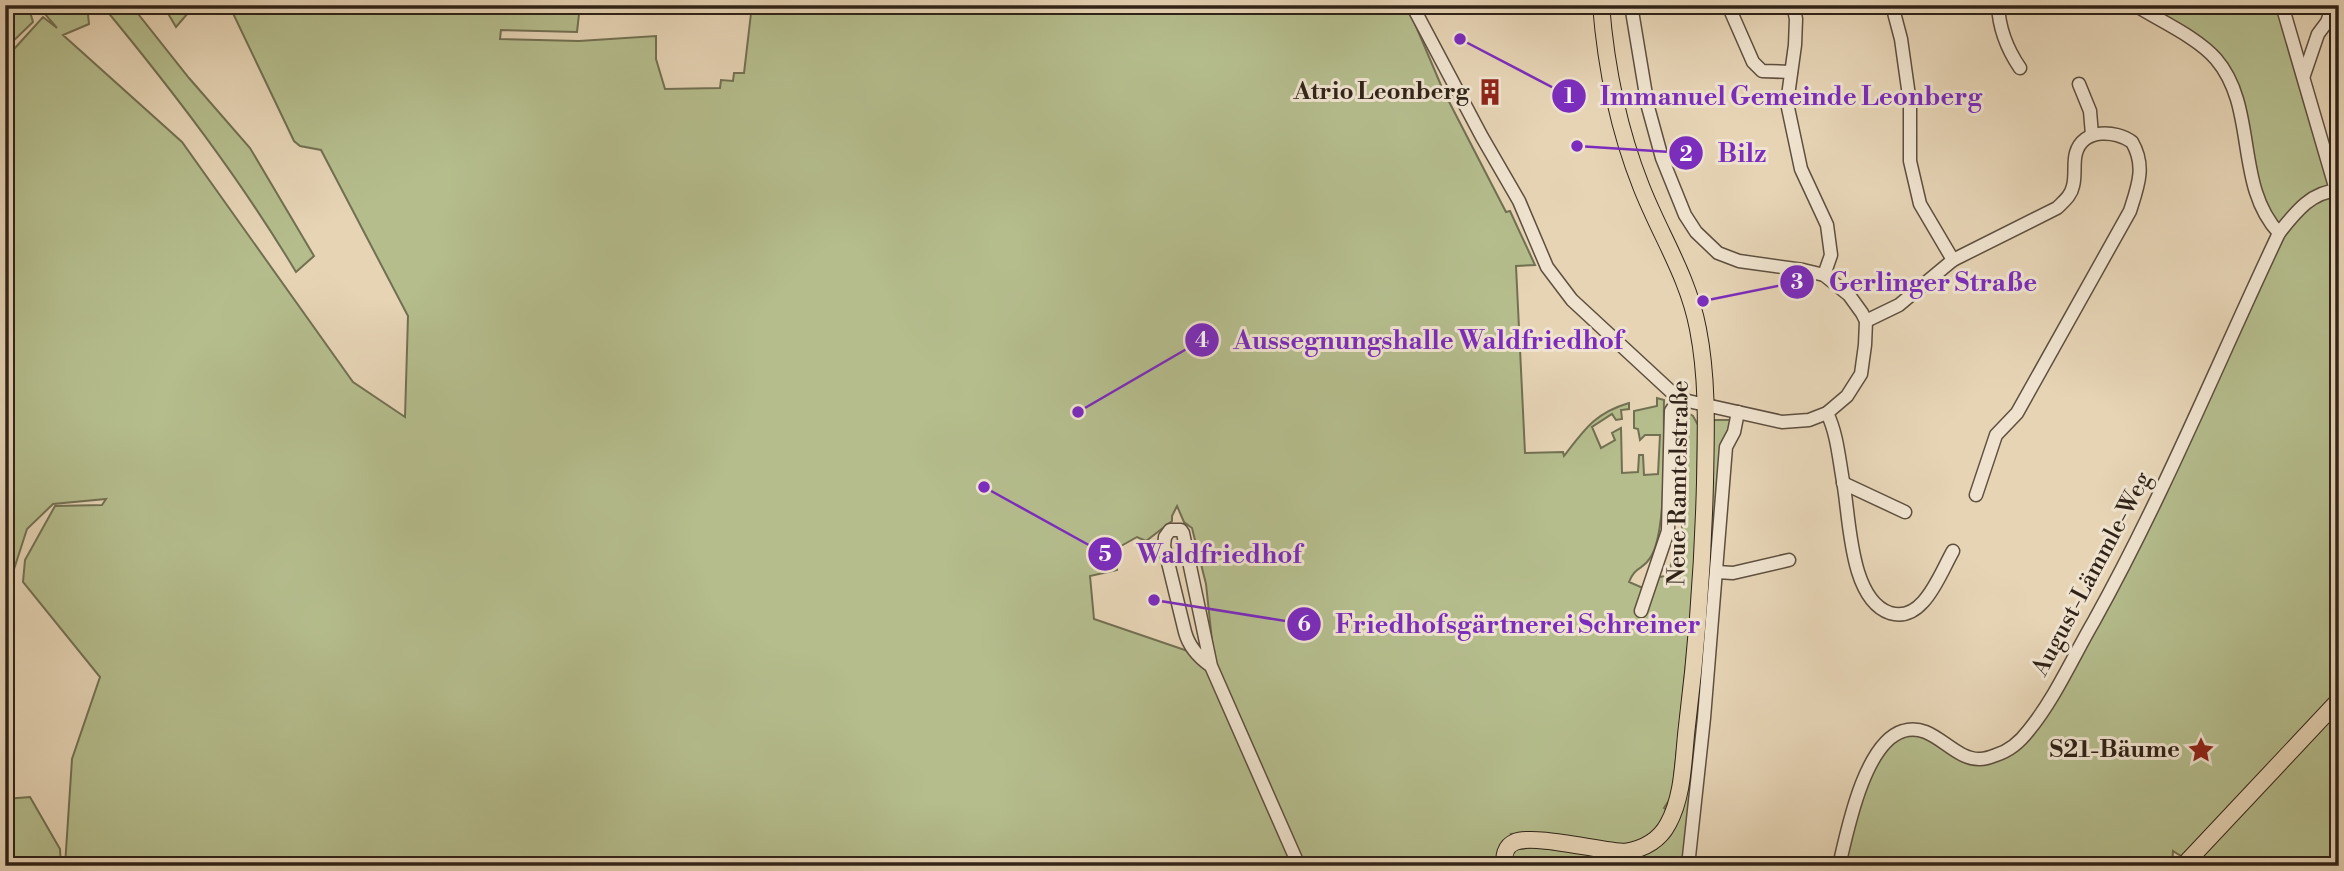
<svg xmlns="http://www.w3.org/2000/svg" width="2344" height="871" viewBox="0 0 2344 871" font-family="'Libre Bodoni',serif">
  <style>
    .green { fill: #b5bd8d; stroke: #727052; stroke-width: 2; fill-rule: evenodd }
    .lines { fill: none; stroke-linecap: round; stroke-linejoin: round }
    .minor-casing { stroke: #5e4f3f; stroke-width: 15 }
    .major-casing { stroke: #302318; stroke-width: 18 }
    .minor { stroke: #efe3cf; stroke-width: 12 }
    .major { stroke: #e6d4b5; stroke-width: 16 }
    .labels { text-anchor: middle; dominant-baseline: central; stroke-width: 6; stroke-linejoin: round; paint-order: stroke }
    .poi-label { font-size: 24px; font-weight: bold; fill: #302318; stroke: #efe3cf; text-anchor: end }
    .street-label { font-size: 24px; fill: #302318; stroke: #efe3cf }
    .leader { fill: none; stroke: #7b2cbf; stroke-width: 2.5 }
    .callout-dot { fill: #7b2cbf; stroke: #efe3cf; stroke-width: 2.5 }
    .mark-label { font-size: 21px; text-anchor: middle; font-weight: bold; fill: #fff }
    .callout-label { font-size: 26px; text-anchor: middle; font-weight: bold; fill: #7b2cbf; stroke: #efe3cf; stroke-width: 6; stroke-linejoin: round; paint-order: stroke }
  </style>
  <rect width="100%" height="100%" fill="#e6d4b5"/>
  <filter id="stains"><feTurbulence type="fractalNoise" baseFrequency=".00286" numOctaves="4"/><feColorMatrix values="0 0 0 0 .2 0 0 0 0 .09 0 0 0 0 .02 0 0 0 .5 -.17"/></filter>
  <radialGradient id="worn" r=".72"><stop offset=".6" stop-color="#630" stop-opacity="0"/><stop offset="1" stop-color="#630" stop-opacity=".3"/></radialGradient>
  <!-- green -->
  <g class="green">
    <path d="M5,5H28L33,22L5,49Z"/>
    <path d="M54,5H87L89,24L63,35L182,142L353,382L405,417L408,316L321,150L300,146L294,141L229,5H580L577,32L501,30L500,39L579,41L656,36V59L665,89L720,88L721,80L733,81L734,73H744L752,5H1407L1443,90L1506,212L1510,211L1535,265L1516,266L1525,453L1563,452L1564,456C1585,429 1595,413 1629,403V409L1621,410L1622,419L1616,420L1612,414L1592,427L1601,448L1615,440L1612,433L1621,428L1622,473L1638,472L1639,455H1643L1644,475L1658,474L1660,435H1645L1640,440L1638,429L1634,428V411L1657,406V398L1664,400C1663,434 1668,533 1650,558C1643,570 1635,566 1629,582L1643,588L1658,577L1667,576L1682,533L1684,423L1676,422L1677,413L1681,409L1693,416L1698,425L1696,570L1672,796L1664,808L1667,810C1662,821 1655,834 1644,840C1612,856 1548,828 1511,834L1521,849L1534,847L1619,858L1670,832L1713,420H1732L1684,866H65L72,759L100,677L23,582L25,560L55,506L102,505L106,499L53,504L27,529L5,597V59L43,17L57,28L44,13ZM1177,506L1184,522L1192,528L1206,584L1214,660L1094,619L1090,576L1117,570L1114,550L1137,537L1146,541L1172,521V516Z"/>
    <path d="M102,5H131L189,78L250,148L314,256L296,272C239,177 173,91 102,5Z"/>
    <path d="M163,5H195L176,27Z"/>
    <path d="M2135,5H2282L2339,193V691L2184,858L2173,851L2172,866H1839L1853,807L1890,740L1921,731L1972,758L2015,745L2076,653L2279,233L2259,200L2237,96L2214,57Z"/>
    <path d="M2339,710V866H2191Z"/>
    <path d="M30,797L60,849L61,866H5V799Z"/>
  </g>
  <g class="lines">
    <defs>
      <g id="minor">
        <path d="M1412,5L1482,137L1519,201L1547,267L1572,300L1679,399L1782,422L1809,420L1827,413L1847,396L1861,374L1865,345L1866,321L1862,313L1849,295L1824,275L1803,270L1739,261L1718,253L1696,232L1685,215L1662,158L1648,107L1631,5"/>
        <path d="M1728,5L1753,62L1762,71L1791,72"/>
        <path d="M1793,5L1796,19L1795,45L1787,103L1801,169L1827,225L1831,255L1824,275"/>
        <path d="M1892,5L1901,39L1910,103V161L1920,204L1953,260"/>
        <path d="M1998,5C1999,29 2007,49 2020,68"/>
        <path d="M2135,5C2160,21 2197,37 2216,59C2258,108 2234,185 2279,233"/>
        <path d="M2282,5L2336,190"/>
        <path d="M2304,75L2318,34L2327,22L2331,11"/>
        <path d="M2079,84L2090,111L2092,135"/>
        <path d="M1866,321L1899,305L1953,260L2057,208C2064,201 2071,196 2073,186C2076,175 2073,163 2076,153C2083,128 2116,130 2132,142C2146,166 2138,186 2130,211L2017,413L1996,435L1976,495"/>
        <path d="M1827,413C1837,433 1839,459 1843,481C1850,517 1849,599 1890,613C1903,617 1914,612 1923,602C1936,588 1944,567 1953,551"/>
        <path d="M1843,483L1905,512"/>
        <path d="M1717,572L1733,573L1789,560"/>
        <path d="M1641,611L1668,531L1671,411L1679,399"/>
        <path d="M1211,666C1198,657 1189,647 1185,632L1164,546L1165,537L1170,530H1181L1183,533L1211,666L1299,866"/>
        <path d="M1688,866L1704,718L1726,447L1734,432L1738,412"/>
        <path d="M1839,866C1847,832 1864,743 1903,731C1933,721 1952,760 1980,759C1985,759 1991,757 1996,755C2009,751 2020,742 2029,730C2055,698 2073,657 2094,621C2164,495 2218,362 2279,233C2294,214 2313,189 2339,191"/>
      </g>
      <g id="major">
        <path d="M1505,866C1503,857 1505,846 1515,842C1534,834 1600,851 1625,852C1643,849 1659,841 1668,824C1684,795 1683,758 1687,726C1697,645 1703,564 1705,482C1706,431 1708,380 1698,329C1688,276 1660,235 1641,186C1618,128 1606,67 1601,5"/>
        <path d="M2183,866L2339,700"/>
      </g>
    </defs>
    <!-- minor casing -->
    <use href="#minor" class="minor-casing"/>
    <!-- major casing -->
    <use href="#major" class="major-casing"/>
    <!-- minor -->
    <use href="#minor" class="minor"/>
    <!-- major -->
    <use href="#major" class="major"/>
  </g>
  <!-- icons -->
  <defs>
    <symbol id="building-bare" viewBox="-9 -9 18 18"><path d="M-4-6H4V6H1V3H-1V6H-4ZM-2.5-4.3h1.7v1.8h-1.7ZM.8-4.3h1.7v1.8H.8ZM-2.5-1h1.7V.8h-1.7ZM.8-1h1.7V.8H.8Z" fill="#8f2418" stroke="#efe3cf" stroke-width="2.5" paint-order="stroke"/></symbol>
    <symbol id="sight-bare" viewBox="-9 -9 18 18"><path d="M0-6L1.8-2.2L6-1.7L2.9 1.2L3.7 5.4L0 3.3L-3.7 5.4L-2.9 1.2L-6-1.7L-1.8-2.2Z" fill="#8f2418" stroke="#efe3cf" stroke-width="2.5" paint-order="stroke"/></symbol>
  </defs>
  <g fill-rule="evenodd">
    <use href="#building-bare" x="1471" y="73" width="38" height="38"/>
    <use href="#sight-bare" x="2182" y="731" width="38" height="38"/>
  </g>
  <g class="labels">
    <!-- poi labels -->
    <g class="poi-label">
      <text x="1469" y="92">Atrio Leonberg</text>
      <text x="2180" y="750">S21-Bäume</text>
    </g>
    <!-- street labels -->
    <g class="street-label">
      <text transform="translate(1679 483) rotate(-89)">Neue Ramtelstraße</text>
      <text transform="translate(2092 574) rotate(-62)">August-Lämmle-Weg</text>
    </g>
  </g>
  <!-- callouts -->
  <path class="leader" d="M1460 39L1569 96M1577 146L1686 153M1703 301L1797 282M1078 412L1202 340M984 487L1105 554M1154 600L1304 624"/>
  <g class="callout-dot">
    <circle cx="1460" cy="39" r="7"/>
    <circle cx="1577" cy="146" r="7"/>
    <circle cx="1703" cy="301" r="7"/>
    <circle cx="1078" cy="412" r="7"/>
    <circle cx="984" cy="487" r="7"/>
    <circle cx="1154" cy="600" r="7"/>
    <circle cx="1569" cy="96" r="18"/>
    <circle cx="1686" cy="153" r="18"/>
    <circle cx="1797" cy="282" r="18"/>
    <circle cx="1202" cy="340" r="18"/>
    <circle cx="1105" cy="554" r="18"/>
    <circle cx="1304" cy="624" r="18"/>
  </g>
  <g class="mark-label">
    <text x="1569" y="103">1</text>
    <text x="1686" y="161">2</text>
    <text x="1797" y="289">3</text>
    <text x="1202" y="347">4</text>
    <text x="1105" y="561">5</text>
    <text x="1304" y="631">6</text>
  </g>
  <g class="callout-label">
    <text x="1791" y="105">Immanuel Gemeinde Leonberg</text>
    <text x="1742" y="162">Bilz</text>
    <text x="1933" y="291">Gerlinger Straße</text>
    <text x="1428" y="349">Aussegnungshalle Waldfriedhof</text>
    <text x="1219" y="563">Waldfriedhof</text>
    <text x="1518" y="633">Friedhofsgärtnerei Schreiner</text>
  </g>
  <!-- margin -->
  <rect width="2344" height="871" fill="none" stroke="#e6d4b5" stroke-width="28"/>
  <rect x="7" y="7" width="2330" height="857" fill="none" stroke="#302318" stroke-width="3.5"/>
  <rect x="14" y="14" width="2316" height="843" fill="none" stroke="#302318" stroke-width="2"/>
  <rect width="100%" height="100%" filter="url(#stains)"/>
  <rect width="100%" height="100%" fill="url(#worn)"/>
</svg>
